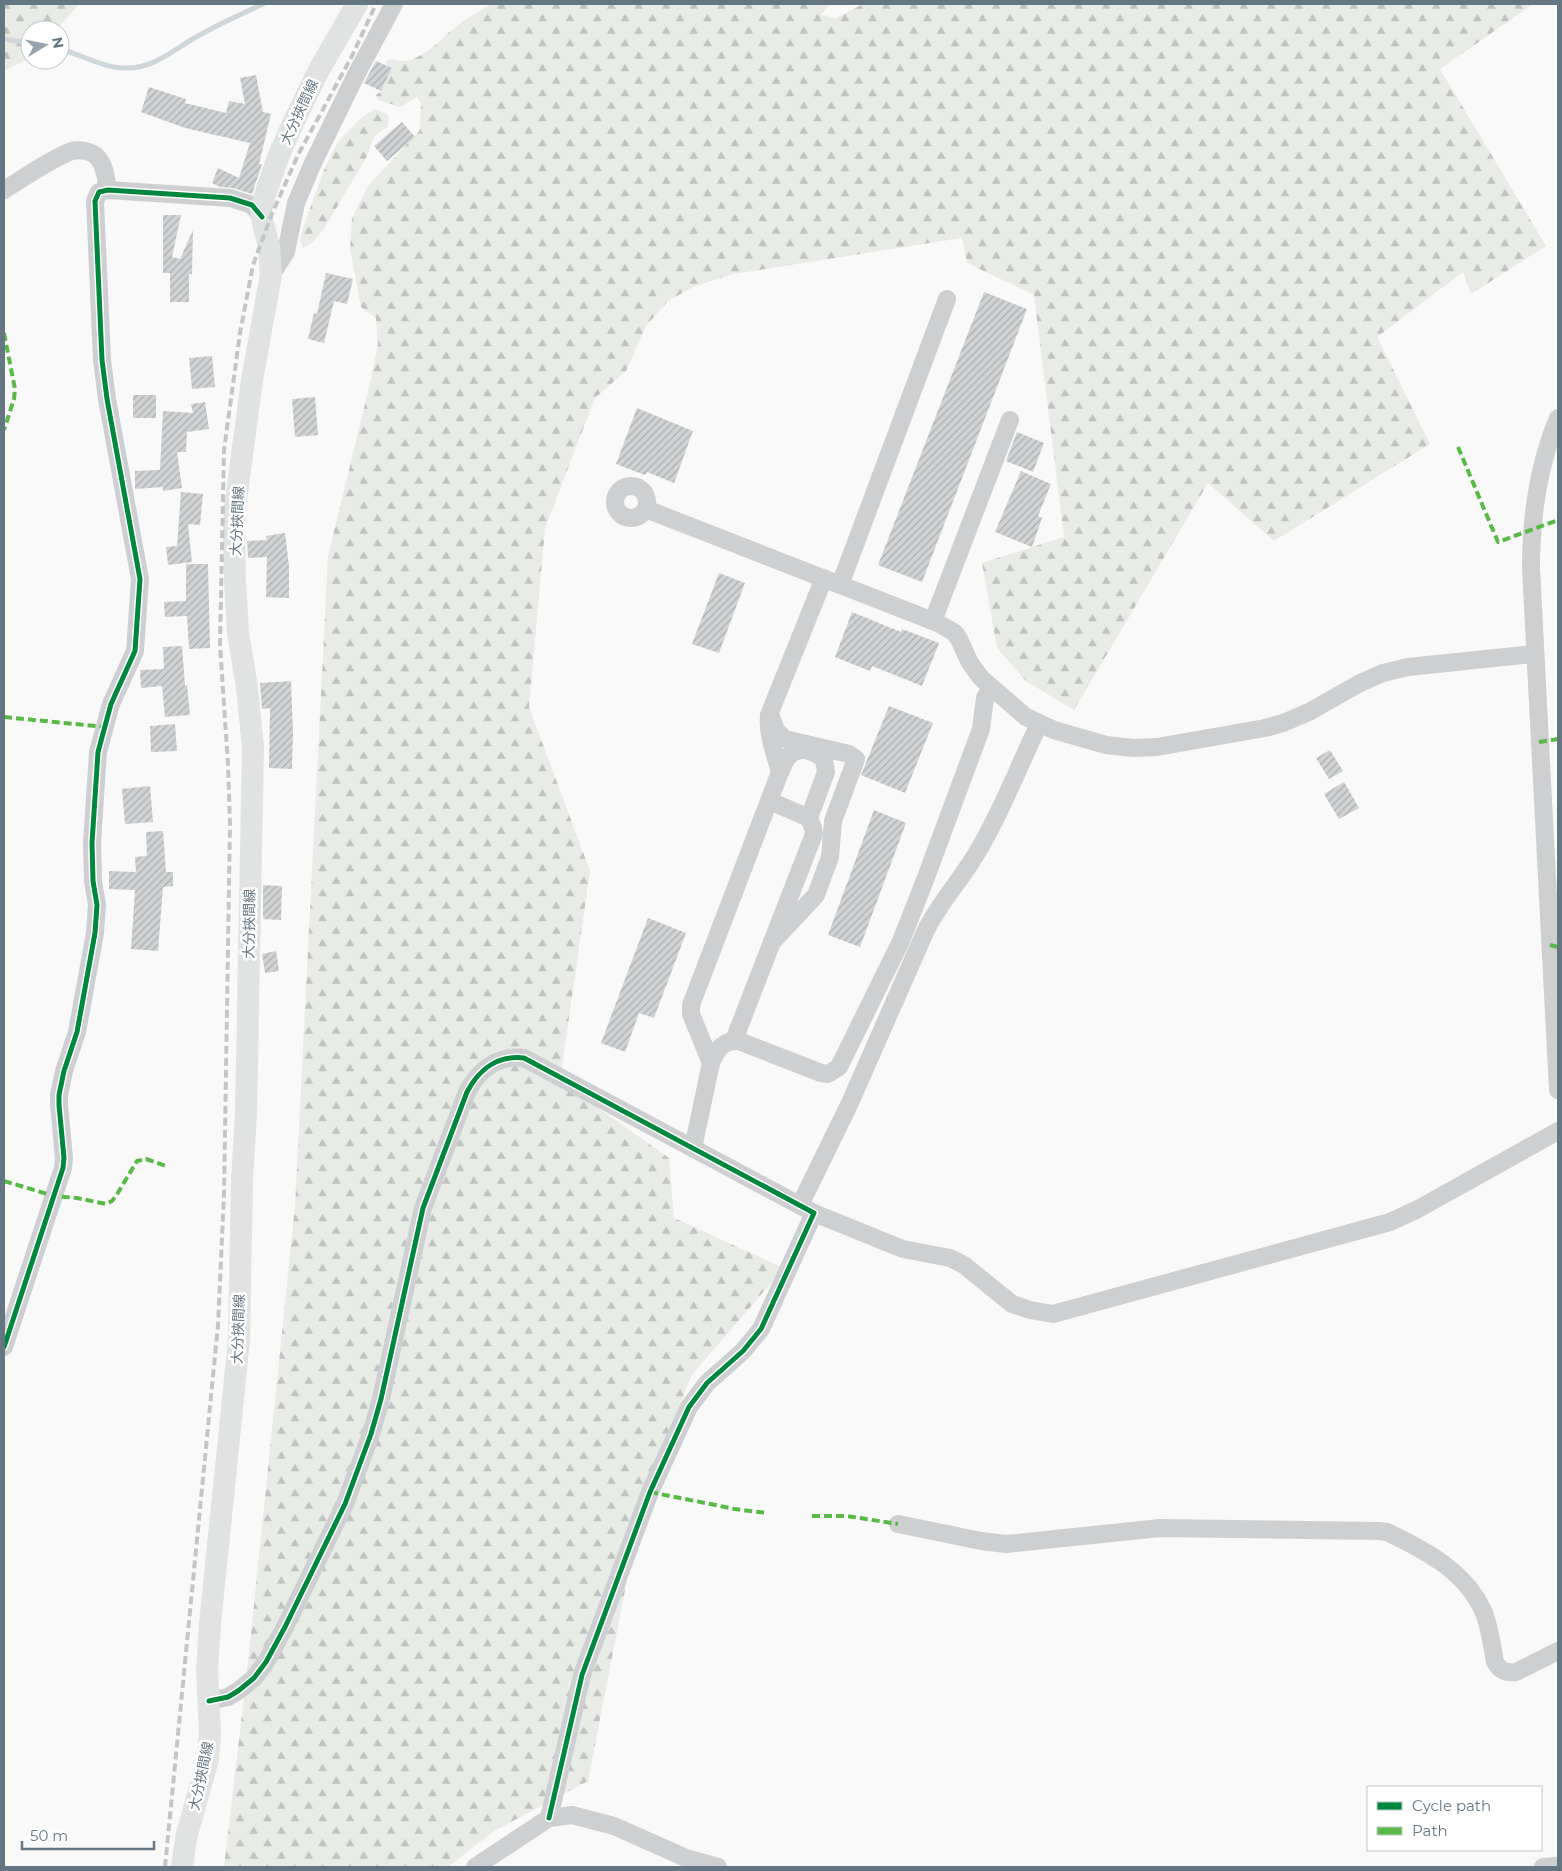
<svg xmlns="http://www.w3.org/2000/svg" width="1562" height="1871" viewBox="0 0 1562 1871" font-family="Montserrat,'Noto Sans JP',sans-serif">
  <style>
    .forest { fill: url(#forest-firs) }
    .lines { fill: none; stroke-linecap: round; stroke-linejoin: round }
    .stream { stroke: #ced6d9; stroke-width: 5 }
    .building { fill: url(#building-hatch) }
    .minor { stroke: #cecfd0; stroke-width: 18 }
    .major { stroke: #e1e2e2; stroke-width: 22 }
    .rail { stroke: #c3c5c6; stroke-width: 4; stroke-dasharray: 8 4; stroke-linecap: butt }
    .quiet { stroke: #58b947; stroke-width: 4; stroke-dasharray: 8 4; stroke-linecap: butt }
    .cycleway-casing { stroke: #fff; stroke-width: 8 }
    .cycleway { stroke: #00873e; stroke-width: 5 }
    .labels { text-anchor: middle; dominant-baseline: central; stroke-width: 5; stroke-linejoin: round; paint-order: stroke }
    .street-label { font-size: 14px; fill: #657683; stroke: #fff }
  </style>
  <defs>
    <pattern id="forest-firs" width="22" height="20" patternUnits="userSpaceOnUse" patternTransform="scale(1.25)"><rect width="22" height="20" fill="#e8ebe6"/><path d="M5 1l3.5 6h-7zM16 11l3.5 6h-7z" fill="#c0c3c0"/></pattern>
    <pattern id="building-hatch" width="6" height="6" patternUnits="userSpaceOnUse" patternTransform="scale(1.25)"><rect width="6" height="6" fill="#d0d2d3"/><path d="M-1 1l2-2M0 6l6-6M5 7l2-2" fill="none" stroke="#acafb1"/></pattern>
  </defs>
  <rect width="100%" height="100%" fill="#f9f9f9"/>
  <!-- forest -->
  <g class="forest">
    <path d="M4,4H79L56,30H30V58L4,71Z"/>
    <path d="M492,4H830L821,15L836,18L863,4H1533L1440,69L1546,246L1471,294L1463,272L1377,337L1430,444L1274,541L1208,483L1074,710L1026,681L997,648L982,563L1064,537L1034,295L967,263L962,238L733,274L693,287L668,301L646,326L626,371L595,398L545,528L529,707L590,871L560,1081L669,1158L674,1218L784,1268L691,1376L657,1465L643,1497L588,1781L494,1831L448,1867H224L248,1663L295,1206L328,556L371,379L378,343L376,318L361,307L350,249L352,218L368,186L420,130L421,103L417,97L400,107L378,100L376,95L381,91L392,69L386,63L387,60C395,58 401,63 410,60C428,54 439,41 453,29C465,19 479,11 492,4Z"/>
    <path d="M375,109L388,115L389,122L387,127L374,137L366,158L324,229L313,242L303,248L300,241L305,222L324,170L337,143L361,118Z"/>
  </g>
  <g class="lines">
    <!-- stream -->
    <g class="stream">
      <path d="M4,39L30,43"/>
      <path d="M60,49C82,55 103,68 126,68C151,69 171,52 191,40C214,26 239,15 263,4"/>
    </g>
  </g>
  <!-- building -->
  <g class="building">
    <path d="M376,61L392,68L381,91L364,83Z"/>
    <path d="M256,75L263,112L271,114L259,164H262L252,194L233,188L220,187L212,183L218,168L239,178L250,143L185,128L141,112L149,87L186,99L185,103L226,113L229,101L245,104L240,78Z"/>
    <path d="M402,122L415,137L387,161L374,146Z"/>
    <path d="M163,215H181L172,257L180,259L193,230L192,274H189V302H170V273H163Z"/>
    <path d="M326,273L353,279L347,304L334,301L324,343L308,339L314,313L317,314Z"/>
    <path d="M984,292L1027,309L922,582L878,565Z"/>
    <path d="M212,356L215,387L192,389L189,358Z"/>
    <rect x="133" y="395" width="23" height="23"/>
    <path d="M315,397L318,435L295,437L292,399Z"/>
    <path d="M205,402L209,429L187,432L186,452H177L182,488L163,491V487L135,489V471L160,470L163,411L193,413L191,404Z"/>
    <path d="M637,408L693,431L674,483L647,472L645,475L616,464Z"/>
    <path d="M1017,432L1044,443L1033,472L1006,461Z"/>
    <path d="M1021,471L1051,484L1038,516L1042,518L1032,547L995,532Z"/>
    <path d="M181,492L203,494L200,525L188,524L192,562L168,565L166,547L177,546Z"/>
    <path d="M285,533L289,566V598L266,597L267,557L248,558L247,541L267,540L266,536Z"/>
    <path d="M186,564H208L210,648L189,649L187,616L165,617L164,602L186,601Z"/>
    <path d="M719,573L745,583L719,653L692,644Z"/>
    <path d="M852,612L901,632L902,629L939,643L922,686L872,666L870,671L835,657Z"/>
    <path d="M182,646L185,686L187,685L190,715L165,717L162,686L141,688L140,670L164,669L163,647Z"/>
    <path d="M291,681L293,733L292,769L269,768L270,708L262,709L260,683Z"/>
    <path d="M889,706L933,723L905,793L861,775Z"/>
    <path d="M175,724L177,751L151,752L150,726Z"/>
    <path d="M1330,750L1343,771L1329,779L1316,758Z"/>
    <path d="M1344,782L1359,808L1339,819L1324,794Z"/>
    <path d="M150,786L153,822L125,824L122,789Z"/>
    <path d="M874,810L906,823L860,947L828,935Z"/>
    <path d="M163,831L166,872H173V886L163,887L158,951L131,949L135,890L109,889V871L136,872L135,857L147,856L146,832Z"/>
    <path d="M263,885L282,886L281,920L263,919Z"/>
    <path d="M648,918L686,933L654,1018L639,1013L625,1052L601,1043Z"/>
    <path d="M276,951L279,971L265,973L262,954Z"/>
  </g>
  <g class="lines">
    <!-- minor -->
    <g class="minor">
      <path d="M4,190C24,178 50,159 72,151C79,149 92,151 97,157C105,164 106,179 108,190"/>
      <path d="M271,275L286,252L296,203L313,163L356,75L394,4"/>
      <path d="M1558,418C1538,466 1531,516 1531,568L1558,1090"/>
      <circle cx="631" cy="502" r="16"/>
      <path d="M646,509L938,623L955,633L959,639L970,663L981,678L1026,717L1054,730L1106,745L1133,748L1157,747L1265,728L1283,723L1309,712L1360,683L1383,673L1408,667L1534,654"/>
      <path d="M840,585L947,299"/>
      <path d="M933,621L1010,420"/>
      <path d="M780,772C783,768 784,761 788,757C798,745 815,750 824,760L826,772L809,818"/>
      <path d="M772,942L816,895L830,857L833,821L856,759L849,754L785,739L776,730L772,719"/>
      <path d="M734,1040L814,834L813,828L809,818L770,801"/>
      <path d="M711,1063C717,1049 723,1040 739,1041L821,1073L828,1074L839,1067L901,941L925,880L981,729L985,698L991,688"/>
      <path d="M693,1148L711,1063L691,1014V1005L780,772C775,754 767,734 769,715L824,578"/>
      <path d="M800,1205L849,1105L926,930C939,904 959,882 975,856C1000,815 1018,768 1039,724"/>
      <path d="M814,1213L903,1249L950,1258L964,1265L1012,1304L1030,1310L1053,1314L1390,1222L1418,1209L1558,1131"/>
      <path d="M4,1347L63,1168L64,1158L59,1105V1095L64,1071L77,1032L95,933L97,905L93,881L92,843L98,752L111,704L135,651L140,579L107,399L102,360L95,201L99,192L108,190L230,198L252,205L262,217"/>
      <path d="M898,1524L981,1541L1006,1544L1160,1528L1379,1531L1387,1532C1425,1550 1467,1572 1484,1613C1490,1628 1492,1646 1495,1662C1500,1671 1506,1673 1516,1672L1558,1651"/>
      <path d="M209,1701L228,1697L238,1691L254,1678L266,1662L285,1627L345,1504L371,1434L381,1399L423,1208L467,1092C479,1069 498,1055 524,1058L814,1213L761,1329L743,1351L707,1383L689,1407L650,1492L582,1675L549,1818"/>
      <path d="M475,1867L549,1818L572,1815L614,1826L686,1858L718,1867"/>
      <path d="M1543,1867L1558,1866"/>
    </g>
    <!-- major -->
    <path class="major" d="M182,1867L186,1838L208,1759L210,1735L207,1670L210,1624L239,1340L242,1181L246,1113L253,748L247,687L238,633L235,582L234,530L235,508L252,380L271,275L269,246L263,224L261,211L264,198L277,160L294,121L320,68L357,4"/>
    <!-- rail -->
    <path class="rail" d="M165,1867L218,1325L224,1195L230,824L228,764L220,645L224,450L240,333L253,265L271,216L298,155L352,56L376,4"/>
    <!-- quiet -->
    <g class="quiet">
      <path d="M4,333L15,389L14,399L4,430"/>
      <path d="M1458,447L1498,542L1558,520"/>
      <path d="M4,717L105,727"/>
      <path d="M1539,742L1558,739"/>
      <path d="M1550,945L1558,947"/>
      <path d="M4,1181L54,1196L77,1198L106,1204L112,1201L116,1196L137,1161L146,1159L166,1166"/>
      <path d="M650,1492L735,1509L767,1513"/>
      <path d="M812,1516H847L898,1524"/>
    </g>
    <defs>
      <g id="cycleway">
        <path d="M4,1347L63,1168L64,1158L59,1105V1095L64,1071L77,1032L95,933L97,905L93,881L92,843L98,752L111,704L135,651L140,579L107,399L102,360L95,201L99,192L108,190L230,198L252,205L262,217"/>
        <path d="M209,1701L228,1697L238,1691L254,1678L266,1662L285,1627L345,1504L371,1434L381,1399L423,1208L467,1092C479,1069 498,1055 524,1058L814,1213L761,1329L743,1351L707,1383L689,1407L650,1492L582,1675L549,1818"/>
      </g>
    </defs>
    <!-- cycleway casing -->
    <use href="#cycleway" class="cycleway-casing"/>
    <!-- cycleway -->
    <use href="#cycleway" class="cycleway"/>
  </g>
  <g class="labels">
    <!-- street labels -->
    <g class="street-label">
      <text transform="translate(299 112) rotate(-65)">大分挾間線</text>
      <text transform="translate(237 521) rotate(-87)">大分挾間線</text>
      <text transform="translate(249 924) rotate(-89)">大分挾間線</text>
      <text transform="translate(238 1329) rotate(-88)">大分挾間線</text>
      <text transform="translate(201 1776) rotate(-78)">大分挾間線</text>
    </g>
  </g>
  <!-- border -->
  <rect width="1562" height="1871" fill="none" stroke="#657683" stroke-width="10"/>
  <!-- legend -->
  <rect x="1367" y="1786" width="175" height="65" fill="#ffffff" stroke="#c1c8cd"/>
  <rect x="1377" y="1802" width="25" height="8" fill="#00873e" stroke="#c1c8cd"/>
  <text x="1412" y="1811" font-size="15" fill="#657683">Cycle path</text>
  <rect x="1377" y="1827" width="25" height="8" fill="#58b947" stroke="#c1c8cd"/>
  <text x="1412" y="1836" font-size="15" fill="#657683">Path</text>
  <!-- north arrow -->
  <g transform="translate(45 45) rotate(80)"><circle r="24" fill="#ffffff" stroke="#c1c8cd"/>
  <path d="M0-4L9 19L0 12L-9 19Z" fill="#99a4ac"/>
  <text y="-8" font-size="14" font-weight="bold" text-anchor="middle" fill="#657683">N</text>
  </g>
  <!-- scale -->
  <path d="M22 1841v8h132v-8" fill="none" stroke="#657683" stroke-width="2.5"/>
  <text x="30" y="1841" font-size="15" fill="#657683" stroke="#ffffff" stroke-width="4" paint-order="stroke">50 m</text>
</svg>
